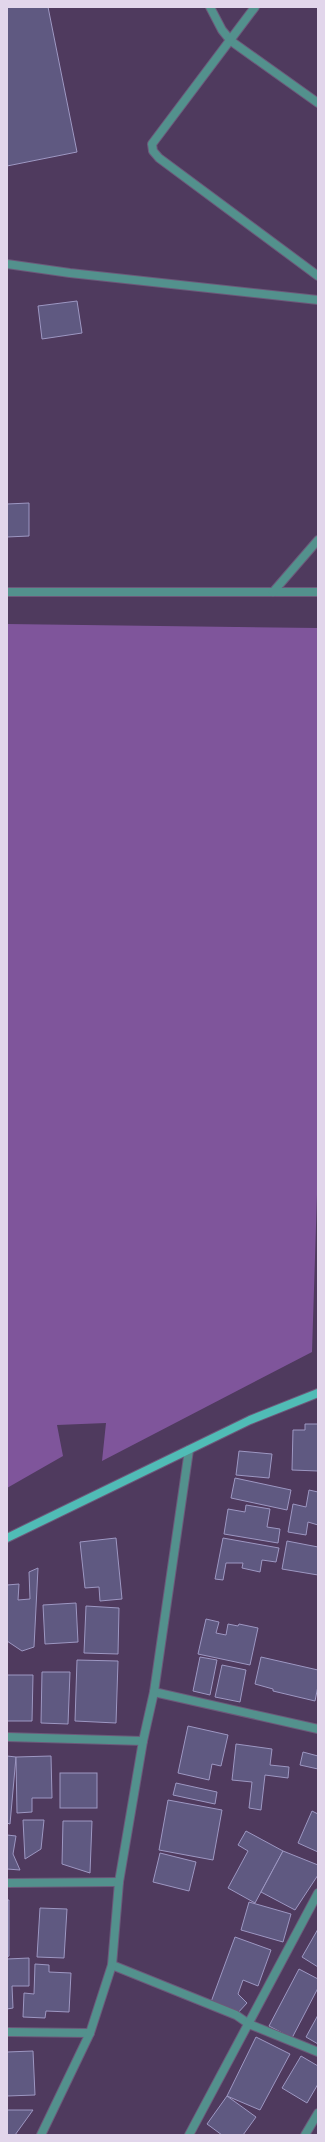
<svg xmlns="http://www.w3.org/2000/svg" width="325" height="2142" viewBox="0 0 325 2142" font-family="'IBM Plex Serif',serif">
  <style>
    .green { fill: #7f559b }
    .building { fill: #5f5981; stroke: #9d97c2 }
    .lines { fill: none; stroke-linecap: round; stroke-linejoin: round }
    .minor-casing { stroke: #6c597a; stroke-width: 10 }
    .secondary-casing { stroke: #6c597a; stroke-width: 10 }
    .minor { stroke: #53918d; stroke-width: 8 }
    .secondary { stroke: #50bcb6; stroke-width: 8 }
  </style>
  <rect width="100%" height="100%" fill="#4f3a5e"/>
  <!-- green -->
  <path class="green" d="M7,624L318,628V1163L312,1352L102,1461L106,1423L57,1425L63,1456L7,1488Z"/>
  <!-- building -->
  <g class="building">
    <path d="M7,7H48L77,152L7,166Z"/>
    <path d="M77,301L82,333L42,339L38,306Z"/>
    <path d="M29,503V536L7,537V504Z"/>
    <path d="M305,1424H318V1471L292,1470L293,1430H305Z"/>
    <path d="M239,1451L272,1454L269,1478L236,1475Z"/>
    <path d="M235,1478L291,1490L287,1510L231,1498Z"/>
    <path d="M309,1490L318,1492V1525L308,1522L306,1535L288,1532L293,1504L306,1507Z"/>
    <path d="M246,1505L270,1509L267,1527L280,1529L278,1543L224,1534L228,1509L245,1512Z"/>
    <path d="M116,1538L122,1599L100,1601L99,1587L85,1588L80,1542Z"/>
    <path d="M223,1538L279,1548L276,1562L262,1560L260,1572L242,1568L243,1563H226L223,1580L215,1579Z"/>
    <path d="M287,1541L318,1547V1575L282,1569Z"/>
    <path d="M38,1568L34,1647L22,1651L7,1641V1585L19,1584L18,1600L30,1599L29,1572Z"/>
    <path d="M76,1603L78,1642L45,1644L43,1605Z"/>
    <path d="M86,1606L119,1608L118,1654L84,1653Z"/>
    <path d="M206,1619L219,1622L216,1633L226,1635L228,1624L238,1626L239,1624L258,1628L250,1665L198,1654Z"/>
    <path d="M200,1657L217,1660L210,1695L193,1691Z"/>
    <path d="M261,1657L318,1670V1686L315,1701L273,1691V1689L255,1684Z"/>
    <path d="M77,1660L118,1661L116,1723L75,1721Z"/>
    <path d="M222,1665L246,1670L240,1702L215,1697Z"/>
    <path d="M42,1672H70L68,1724L41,1723Z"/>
    <path d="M7,1675H33L32,1721H7Z"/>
    <path d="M188,1726L228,1735L221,1766L212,1764L209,1780L178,1773Z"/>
    <path d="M236,1744L272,1749L270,1765L289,1767L288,1778L265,1775L261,1810L249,1808L252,1782L232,1780Z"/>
    <path d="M303,1752L318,1756V1769L300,1765Z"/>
    <path d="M7,1756L16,1757L10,1824L7,1823Z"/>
    <path d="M51,1756L52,1798H32V1812L17,1813L16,1757Z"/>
    <rect x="60" y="1773" width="37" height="35"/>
    <path d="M176,1783L217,1792L215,1804L173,1795Z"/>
    <path d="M168,1800L222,1810L213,1860L159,1850Z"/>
    <path d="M312,1811L318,1814V1852L298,1843Z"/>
    <path d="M23,1820H44L41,1849L25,1859Z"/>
    <path d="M63,1821H92L90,1873L62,1864Z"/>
    <path d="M246,1831L283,1851L255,1903L228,1888L248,1851L238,1845Z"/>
    <path d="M7,1835L16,1836L13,1854L20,1870L7,1869Z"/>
    <path d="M283,1851L318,1865V1875L295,1910L261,1892Z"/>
    <path d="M160,1853L196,1862L189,1891L153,1882Z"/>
    <path d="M7,1900H9V1956L7,1957Z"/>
    <path d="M249,1902L291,1914L283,1942L241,1930Z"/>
    <path d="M40,1908L67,1909L64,1958L37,1957Z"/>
    <path d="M318,1929V1967L302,1957Z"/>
    <path d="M235,1937L271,1950L258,1986L243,1980L238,1994L247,2003L236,2015L211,2002Z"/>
    <path d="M29,1958V1986H12L13,2008L7,2009V1959Z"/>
    <path d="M35,1964L49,1965V1972L71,1973L69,2012L46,2011L45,2018L23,2017L24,1993L34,1994Z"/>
    <path d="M299,1969L318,1979V1988L292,2038L269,2026Z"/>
    <path d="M318,2015V2044L306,2037Z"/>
    <path d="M256,2037L290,2054L260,2110L227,2096Z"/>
    <path d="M33,2051L35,2095L7,2096V2052Z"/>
    <path d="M301,2056L318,2066V2084L307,2103L282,2088Z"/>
    <path d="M227,2096L256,2117L243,2135H222L207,2124Z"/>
    <path d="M7,2110H33L15,2135H7Z"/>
  </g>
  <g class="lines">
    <defs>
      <g id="minor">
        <path d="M210,7L222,30L231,41L318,103"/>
        <path d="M255,7L152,144L153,151L159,158L318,276"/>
        <path d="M7,264L70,273L318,300"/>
        <path d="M7,592H318"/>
        <path d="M273,592L318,540"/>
        <path d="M154,1692L318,1729"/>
        <path d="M7,1737L143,1741"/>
        <path d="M7,1883L119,1882"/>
        <path d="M112,1965L236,2015L249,2024L318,2052"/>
        <path d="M7,2032L90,2033"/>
        <path d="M41,2135L90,2033L112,1965L119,1882L143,1741L154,1692L189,1450"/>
        <path d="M189,2135L318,1893"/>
        <path d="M305,2135L318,2113"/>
      </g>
      <path id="secondary" d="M7,1538L250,1420L318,1393"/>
    </defs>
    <!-- minor casing -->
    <use href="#minor" class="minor-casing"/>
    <!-- secondary casing -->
    <use href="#secondary" class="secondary-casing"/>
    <!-- minor -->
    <use href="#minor" class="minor"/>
    <!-- secondary -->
    <use href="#secondary" class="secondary"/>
  </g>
  <!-- border -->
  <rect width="325" height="2142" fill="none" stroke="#e2d6eb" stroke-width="16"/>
</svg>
